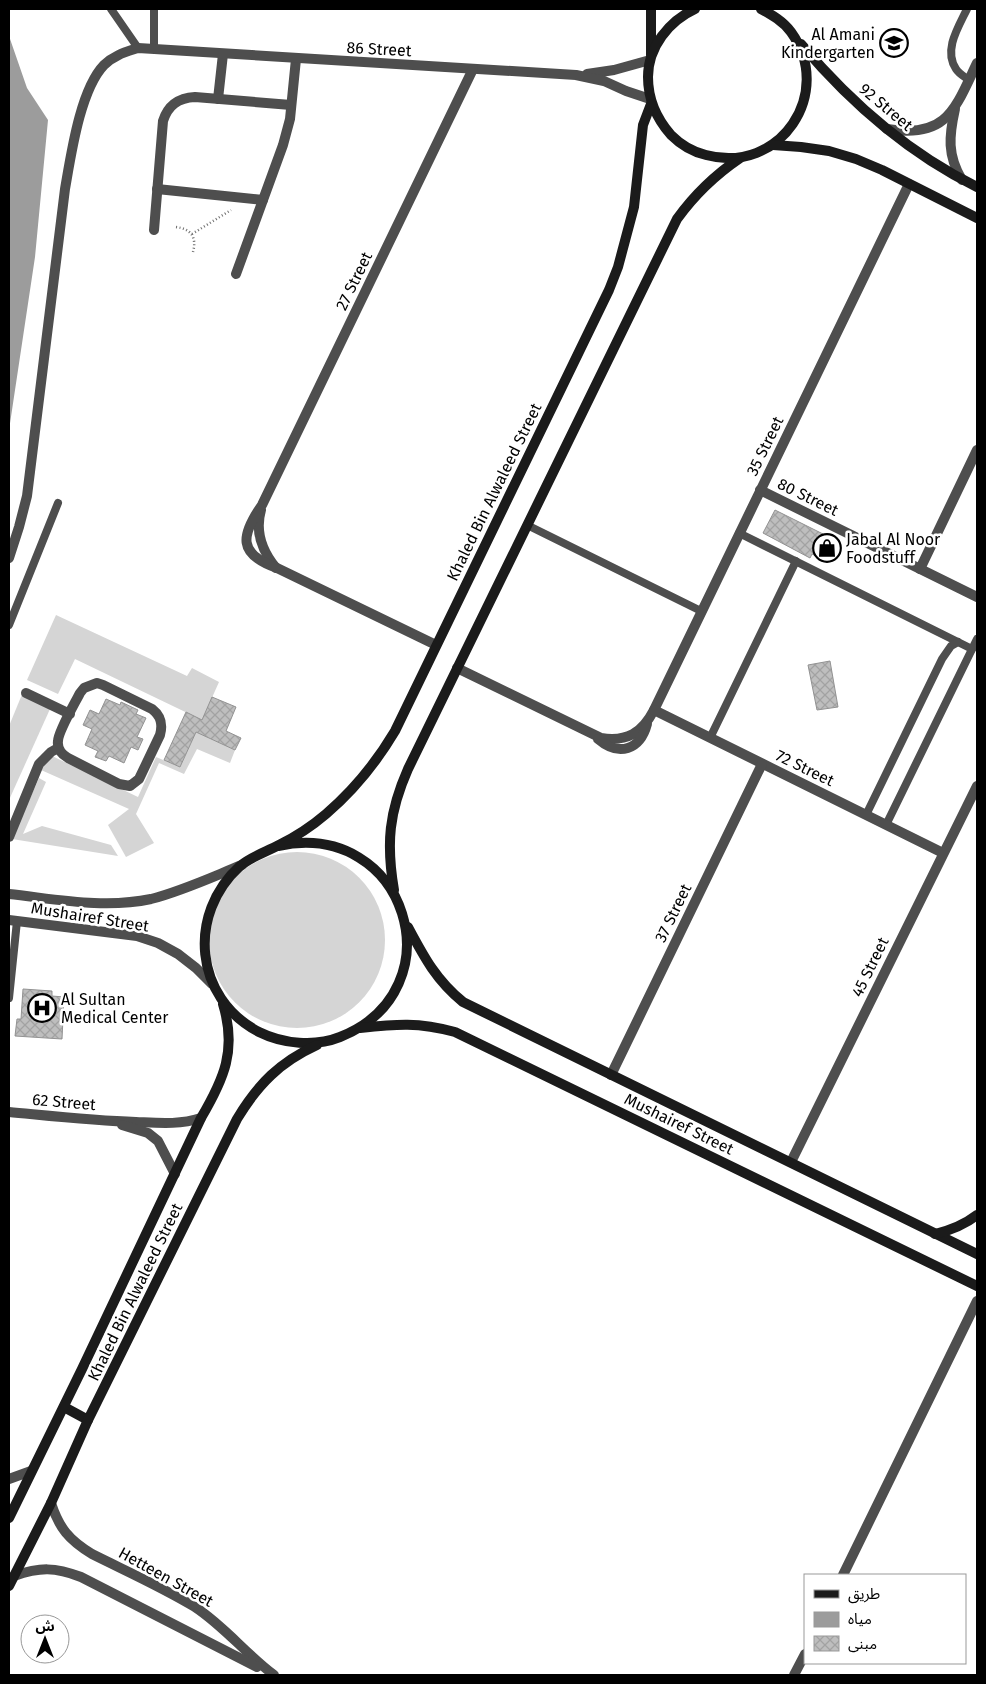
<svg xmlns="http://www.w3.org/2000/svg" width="986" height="1684" viewBox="0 0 986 1684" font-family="'Fira Sans','Noto Sans Arabic',sans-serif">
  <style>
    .grass { fill: #d5d5d5 }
    .water { fill: #9c9c9c }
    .building { fill: url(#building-cross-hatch); stroke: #929292 }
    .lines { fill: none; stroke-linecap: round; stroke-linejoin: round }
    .path { stroke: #707070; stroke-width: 2.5; stroke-dasharray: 1 2.5; stroke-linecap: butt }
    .service { stroke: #4e4e4e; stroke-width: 8 }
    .minor { stroke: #4e4e4e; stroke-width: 10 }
    .tertiary { stroke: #4e4e4e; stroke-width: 10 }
    .secondary { stroke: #1b1b1b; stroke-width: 10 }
    .labels { text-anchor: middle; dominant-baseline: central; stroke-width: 5; stroke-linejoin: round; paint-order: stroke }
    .poi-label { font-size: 16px; fill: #000; stroke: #fff; text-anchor: start }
    .street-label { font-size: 16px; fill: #000; stroke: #fff }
  </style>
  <defs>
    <pattern id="building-cross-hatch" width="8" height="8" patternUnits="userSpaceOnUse" patternTransform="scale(1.25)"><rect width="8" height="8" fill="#bebebe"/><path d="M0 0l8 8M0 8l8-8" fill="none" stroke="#a2a2a2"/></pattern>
  </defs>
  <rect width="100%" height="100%" fill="#fff"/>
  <!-- grass -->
  <g class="grass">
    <path d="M56,615L187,676L192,668L219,682L202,720L75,659L58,694L27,680Z"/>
    <path d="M23,692L50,709L9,800V726Z"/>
    <path d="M196,732L235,750L230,763L197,749L184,774L159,763L136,814L154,843L126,857L108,825L129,809L41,770L50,755L138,797L156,757L180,767Z"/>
    <path d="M39,778L46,782L23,834L42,826L111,845L118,856L12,839Z"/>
    <circle cx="297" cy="940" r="88"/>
  </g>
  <!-- water -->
  <path class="water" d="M9,36L27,88L48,120L35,257L9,430Z"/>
  <!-- building -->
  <g class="building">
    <path d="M775,510L823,534L820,540L833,546L826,561L812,554L810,558L763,533Z"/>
    <path d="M830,661L838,707L817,710L808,665Z"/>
    <path d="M212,697L236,707L226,731L241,738L235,750L196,732L180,767L164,760L186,712L202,720Z"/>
    <path d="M106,699L120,705L121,702L138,710L136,714L146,718L137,737L143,739L138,750L131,747L124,763L109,756L106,761L95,757L98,751L85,745L92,729L83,725L90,710L99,714Z"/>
    <path d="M23,989L52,991V996L64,997L62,1039L15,1036L17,1019H21Z"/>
  </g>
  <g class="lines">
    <!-- path -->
    <g class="path">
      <path d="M176,227C191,229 197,237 193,252"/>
      <path d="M192,234L231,210"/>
    </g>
    <!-- service -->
    <g class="service">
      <path d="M111,9L138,48"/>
      <path d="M967,9C959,26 943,50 956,69C959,74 965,77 969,80"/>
      <path d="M154,49V9"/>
      <path d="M527,525L701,611"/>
      <path d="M739,533L972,649"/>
      <path d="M9,625L58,503"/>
      <path d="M710,738L796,561"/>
      <path d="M866,815L942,659L951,646L958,642"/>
      <path d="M886,825L977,639"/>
      <path d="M9,998L17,921"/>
    </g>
    <!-- minor -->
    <g class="minor">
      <path d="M587,74L614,70L650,60"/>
      <path d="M218,99L223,54"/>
      <path d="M955,109C949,136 947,155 962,180"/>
      <path d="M887,129C947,139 955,109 977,63"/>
      <path d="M157,189L263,200"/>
      <path d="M154,230L163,121C168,105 178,98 195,97L291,105"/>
      <path d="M236,274L283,145L290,119L296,59"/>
      <path d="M760,490L977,597"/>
      <path d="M261,510C255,531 262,551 276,568"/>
      <path d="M9,558L19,527L27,496L65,189C71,155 80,90 104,65C114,55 126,52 138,48L576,75L604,81L626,91L650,99"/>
      <path d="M920,569L977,450"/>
      <path d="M436,645L277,568C237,554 241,535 262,505L473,69"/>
      <path d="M457,668L601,738C627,742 642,733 654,710L909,184"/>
      <path d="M97,683L103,685L152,709C161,716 163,724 160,735L139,779L130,786L119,784L68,758C61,754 57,749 58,741C58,732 75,703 80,693L84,688Z"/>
      <path d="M26,693L70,714"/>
      <path d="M654,710L943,853"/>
      <path d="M598,739C619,757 640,750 647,724"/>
      <path d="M9,837L39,764L51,752L58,748"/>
      <path d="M611,1075L762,764"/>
      <path d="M9,1112C51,1116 94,1121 136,1122C159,1123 179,1125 201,1118"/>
      <path d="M122,1125L148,1133L158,1141L175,1174"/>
      <path d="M791,1162L977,786"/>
      <path d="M9,1479L31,1471"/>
      <path d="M843,1575L977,1301"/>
      <path d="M794,1675L805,1654"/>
    </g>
    <!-- tertiary -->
    <g class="tertiary">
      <path d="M9,894C56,899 104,909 151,899C182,891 212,877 242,865"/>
      <path d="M9,920L137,936L158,943L178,954L196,968L212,984"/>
      <path d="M51,1503C59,1528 69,1540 92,1554C126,1571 162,1587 195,1607C224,1626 246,1654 274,1675"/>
      <path d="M14,1576C40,1567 55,1567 81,1577L257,1667"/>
    </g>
    <!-- secondary -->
    <g class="secondary">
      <path d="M651,9V55"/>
      <path d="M695,9C669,21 648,47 648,77C648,100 656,118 671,135C681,145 693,152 706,155C780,175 835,93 791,32C783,21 772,15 761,9"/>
      <path d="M801,44C850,102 908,153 977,187"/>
      <path d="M773,145L801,147L829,151L856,159L882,170L977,218"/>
      <path d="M278,846C407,818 459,990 340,1037C315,1047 283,1044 259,1032C194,998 187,914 240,866C252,856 266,852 279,845C295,837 312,826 326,814C354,790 376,763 395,731L609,290L618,267L634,207L643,125L651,104"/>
      <path d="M394,890C386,843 389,812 408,769L677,219C695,194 715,175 740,158"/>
      <path d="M408,927C424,957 436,980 463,1002L977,1254"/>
      <path d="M360,1028C397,1024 418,1022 455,1032L977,1286"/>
      <path d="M935,1234C952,1230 964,1225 977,1215"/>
      <path d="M64,1407L88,1420"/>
      <path d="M9,1518L82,1369L201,1118C224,1079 237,1050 223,1004"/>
      <path d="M9,1586L51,1503L88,1420L237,1119C258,1084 280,1062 317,1045"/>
    </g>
  </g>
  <!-- icons -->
  <defs>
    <symbol id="school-ring" viewBox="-11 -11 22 22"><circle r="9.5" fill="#fff" stroke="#000" stroke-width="1.5"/><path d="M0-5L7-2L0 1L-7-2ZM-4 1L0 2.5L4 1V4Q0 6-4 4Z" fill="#000"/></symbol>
    <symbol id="shop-ring" viewBox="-11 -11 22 22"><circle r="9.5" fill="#fff" stroke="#000" stroke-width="1.5"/><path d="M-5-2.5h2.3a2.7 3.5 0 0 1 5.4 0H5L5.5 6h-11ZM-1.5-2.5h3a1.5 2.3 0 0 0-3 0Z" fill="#000"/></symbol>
    <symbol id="hospital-ring" viewBox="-11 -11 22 22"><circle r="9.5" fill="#fff" stroke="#000" stroke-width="1.5"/><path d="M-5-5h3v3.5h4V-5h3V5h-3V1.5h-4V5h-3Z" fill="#000"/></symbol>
  </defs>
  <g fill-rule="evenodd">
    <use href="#school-ring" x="878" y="27" width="32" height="32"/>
    <use href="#shop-ring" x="811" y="532" width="32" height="32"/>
    <use href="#hospital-ring" x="26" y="992" width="32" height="32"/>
  </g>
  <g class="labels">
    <!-- poi labels -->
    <g class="poi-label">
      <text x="875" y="34" text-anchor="end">Al Amani<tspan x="875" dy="18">Kindergarten</tspan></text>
      <text x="846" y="539">Jabal Al Noor<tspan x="846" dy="18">Foodstuff</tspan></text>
      <text x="61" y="999">Al Sultan<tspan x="61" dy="18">Medical Center</tspan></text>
    </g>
    <!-- street labels -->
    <g class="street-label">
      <text transform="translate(379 49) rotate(3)">86 Street</text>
      <text transform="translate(886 107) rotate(40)">92 Street</text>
      <text transform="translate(354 281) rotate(-64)">27 Street</text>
      <text transform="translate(765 446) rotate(-64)">35 Street</text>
      <text transform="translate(494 492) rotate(-64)">Khaled Bin Alwaleed Street</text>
      <text transform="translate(808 497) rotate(26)">80 Street</text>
      <text transform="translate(805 768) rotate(26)">72 Street</text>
      <text transform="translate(673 913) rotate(-64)">37 Street</text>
      <text transform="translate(90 917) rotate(9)">Mushairef Street</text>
      <text transform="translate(870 967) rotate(-64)">45 Street</text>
      <text transform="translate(64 1102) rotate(5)">62 Street</text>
      <text transform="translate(679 1124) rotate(26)">Mushairef Street</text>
      <text transform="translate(135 1292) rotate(-64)">Khaled Bin Alwaleed Street</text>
      <text transform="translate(166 1577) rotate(29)">Hetteen Street</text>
    </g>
  </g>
  <!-- border -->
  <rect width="986" height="1684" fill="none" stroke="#000000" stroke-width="20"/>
  <!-- legend -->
  <rect x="804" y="1574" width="162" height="90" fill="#ffffff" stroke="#999999"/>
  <rect x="814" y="1590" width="25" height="8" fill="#1b1b1b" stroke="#999999"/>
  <text x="848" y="1599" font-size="15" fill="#000000">طريق</text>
  <rect x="814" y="1612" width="25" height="15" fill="#9c9c9c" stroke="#999999"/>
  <text x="848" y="1624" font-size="15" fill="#000000">مياه</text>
  <rect x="814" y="1636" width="25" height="15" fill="url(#building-cross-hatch)" stroke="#999999"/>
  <text x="848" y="1649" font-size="15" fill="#000000">مبنى</text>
  <!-- north arrow -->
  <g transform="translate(45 1639)"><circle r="24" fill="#ffffff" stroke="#999999"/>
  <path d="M0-4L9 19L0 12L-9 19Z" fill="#000000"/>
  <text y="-8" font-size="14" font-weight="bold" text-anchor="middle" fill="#000000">ش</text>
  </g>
</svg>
